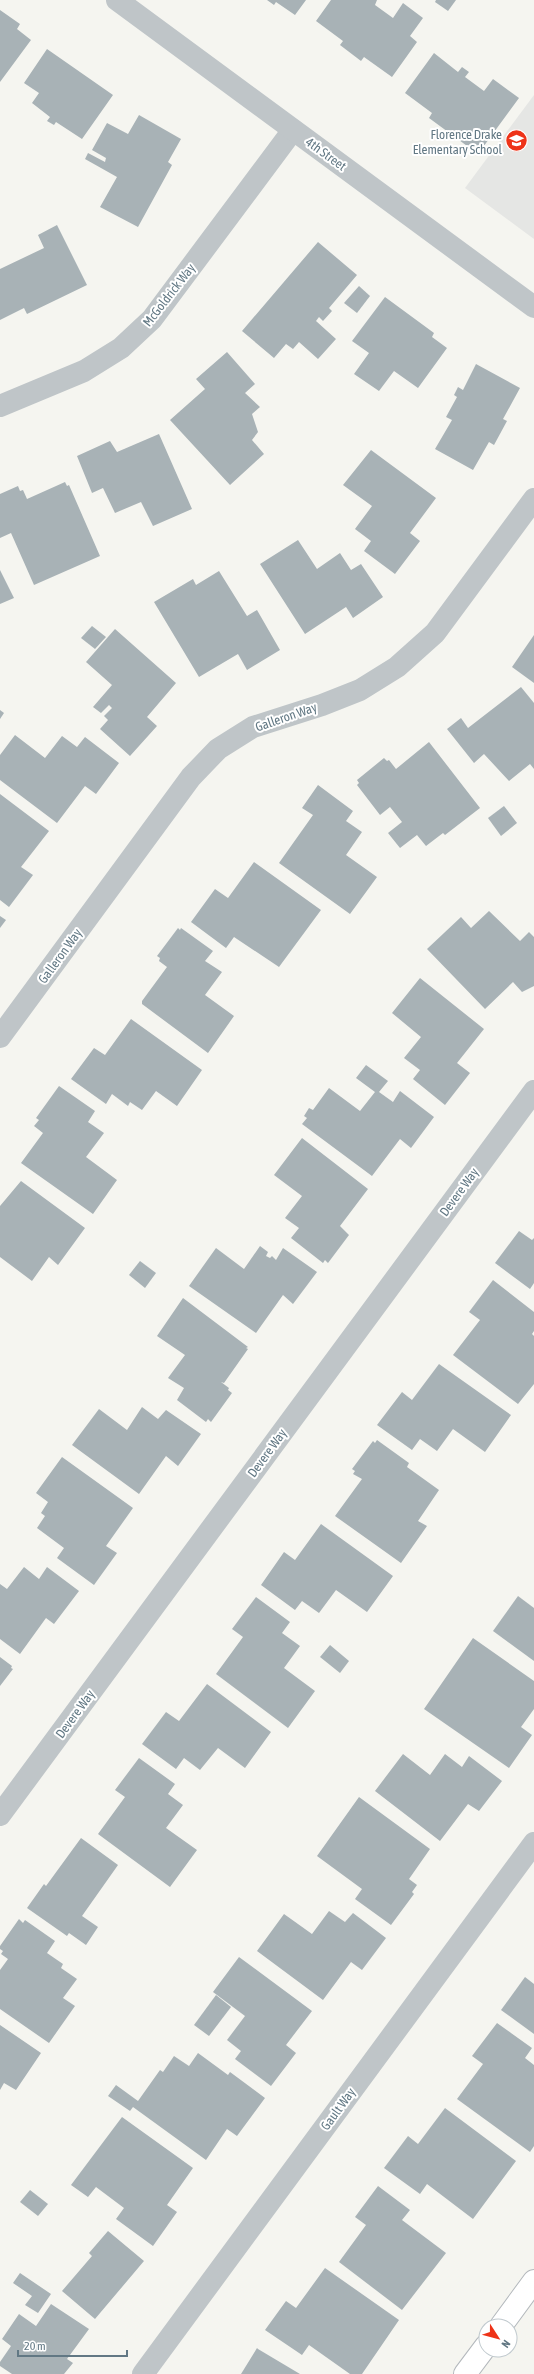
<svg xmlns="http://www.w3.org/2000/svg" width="534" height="2374" viewBox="0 0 534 2374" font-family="'Asap Condensed',sans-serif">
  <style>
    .built { fill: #e5e6e4 }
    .building { fill: #a8b2b6 }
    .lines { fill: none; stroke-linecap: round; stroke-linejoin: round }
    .primary-casing { stroke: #b3b8bc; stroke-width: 24 }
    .minor { stroke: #bfc5c8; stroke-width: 22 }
    .tertiary { stroke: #bfc5c8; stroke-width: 22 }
    .primary { stroke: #fff; stroke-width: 22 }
    .labels { text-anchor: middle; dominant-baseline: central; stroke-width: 4; stroke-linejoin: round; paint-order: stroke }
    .poi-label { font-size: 13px; fill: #627884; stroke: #fff; text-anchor: end }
    .street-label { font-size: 13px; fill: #627884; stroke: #fff }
  </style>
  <rect width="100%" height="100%" fill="#f5f5f0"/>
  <!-- built -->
  <path class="built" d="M534,95V239L465,188Z"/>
  <!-- building -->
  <g class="building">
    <path d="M267,0H306L295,15L276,2L274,5Z"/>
    <path d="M331,0H377L375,5L393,18L403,3L423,18L410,36L417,42L392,77L364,57L361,61L340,45L343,41L316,21Z"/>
    <path d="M436,0H456L448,11L435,2Z"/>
    <path d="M0,10L20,24L17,29L31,40L0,82Z"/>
    <path d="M47,49L113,95L82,139L56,122L54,125L47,121L50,117L32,103L39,93L24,83Z"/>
    <path d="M434,53L458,72L462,67L469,72L465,77L484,91L493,79L519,98L478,154L429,118L432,113L405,93Z"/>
    <path d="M139,115L181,139L168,162L172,165L138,227L100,207L117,177L85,159L88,153L105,162L106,158L92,150L107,123L128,134Z"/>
    <path d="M57,225L87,285L27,314L24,308L0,320V269L44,248L38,235Z"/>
    <path d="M318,242L357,275L329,308L332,311L323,321L319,317L316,321L336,339L318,359L299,342L293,349L286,344L274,358L242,331Z"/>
    <path d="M359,286L370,296L357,313L344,303Z"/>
    <path d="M385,297L434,333L432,337L447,348L418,388L394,371L379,391L354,374L369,353L352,341Z"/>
    <path d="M227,352L255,384L245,393L260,407L252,414L258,432L252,440L264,454L230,485L170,420L205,389L196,379Z"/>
    <path d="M476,364L520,388L503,419L507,421L494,445L489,442L473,470L435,449L452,420L446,417L457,397L454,395L458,387L463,390Z"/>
    <path d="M159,434L192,509L153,526L141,502L115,513L103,488L92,493L77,456L110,441L117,452Z"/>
    <path d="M371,450L436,498L410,533L420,541L395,574L364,551L371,541L355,529L372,506L343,485Z"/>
    <path d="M65,482L67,486L69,485L100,556L34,585L11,533L0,538V494L18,486L20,491L23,490L27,499Z"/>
    <path d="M298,540L317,569L340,553L351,570L361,564L383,597L353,618L346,607L305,634L260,564Z"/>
    <path d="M0,570L14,598L0,604Z"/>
    <path d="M219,571L247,616L257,610L280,650L247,670L238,654L199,677L154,602L193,579L196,585Z"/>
    <path d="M92,626L106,637L95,649L81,638Z"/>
    <path d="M115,629L176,683L147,717L157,726L130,756L100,729L108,720L104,716L112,708L109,705L101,713L93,707L112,685L86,662Z"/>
    <path d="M534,635V683L512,667Z"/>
    <path d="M521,687L534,703V769L530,764L509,781L484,754L474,763L447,729L461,718L468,728Z"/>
    <path d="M0,710L4,713L0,719Z"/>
    <path d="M15,735L45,758L62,736L77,747L85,737L119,763L96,794L85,786L57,823L0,780V755Z"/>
    <path d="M429,742L480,808L445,835L443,833L426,846L417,835L400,848L388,833L402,822L390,807L380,815L357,785L359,783L357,780L384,758L387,761L389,760L396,769Z"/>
    <path d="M318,785L353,811L346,821L362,832L346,855L377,877L350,914L279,863L313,815L302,808Z"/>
    <path d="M0,794L49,831L21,867L33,875L9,907L0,900Z"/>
    <path d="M504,806L517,823L501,836L488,818Z"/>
    <path d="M254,862L321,910L279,967L234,937L226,948L191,922L215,889L228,898Z"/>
    <path d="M489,911L520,941L529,932L534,937V986L522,992L513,982L485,1009L427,949L461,917L471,928Z"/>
    <path d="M0,916L6,920L0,928Z"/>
    <path d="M178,928L180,930L181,928L213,951L205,961L222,972L205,995L234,1016L208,1053L142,1004V1001L167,967L159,961L160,958L157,956Z"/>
    <path d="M420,978L484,1029L457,1063L470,1073L445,1105L413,1079L420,1070L404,1058L421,1037L392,1013Z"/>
    <path d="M131,1019L202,1070L177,1106L156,1091L142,1110L130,1102L128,1106L112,1094L106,1104L71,1079L94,1048L105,1055Z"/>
    <path d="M366,1065L388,1081L379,1092L393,1102L400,1091L434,1117L411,1148L400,1139L372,1176L302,1124L307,1118L304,1116L309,1108L313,1110L329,1088L360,1111L375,1092L356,1078Z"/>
    <path d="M59,1086L95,1111L88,1122L104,1133L86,1157L117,1180L93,1214L21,1163L43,1133L34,1126L39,1120L36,1118Z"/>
    <path d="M302,1138L368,1189L340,1226L349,1235L328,1263L325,1260L323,1263L291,1238L299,1228L285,1218L302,1196L274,1175Z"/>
    <path d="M21,1181L85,1228L58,1265L49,1257L32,1281L0,1257V1206Z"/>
    <path d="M519,1231L532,1240L534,1238V1283L530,1289L495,1263Z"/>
    <path d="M260,1246L268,1252L266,1256L270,1258L272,1256L276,1260L283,1248L317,1272L293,1304L283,1295L256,1333L189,1286L216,1248L244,1269Z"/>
    <path d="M140,1261L156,1273L145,1288L129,1275Z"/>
    <path d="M493,1280L534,1312V1331L532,1334L534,1336V1384L518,1404L453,1355L480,1320L469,1312Z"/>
    <path d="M183,1298L248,1347L246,1348L248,1349L224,1383L221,1382L229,1388L228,1390L232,1393L211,1422L208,1419L206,1422L177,1400L184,1388L168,1378L185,1355L157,1336Z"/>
    <path d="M439,1364L511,1415L485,1452L453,1429L437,1451L420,1439L412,1450L377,1425L402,1392L412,1400Z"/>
    <path d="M142,1407L158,1419L166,1410L201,1434L178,1466L166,1456L139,1494L72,1445L99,1409L127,1430Z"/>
    <path d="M377,1440L409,1463L407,1467L439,1490L418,1521L427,1526L401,1563L335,1516L362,1479L353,1474L355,1471L352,1469L373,1441L375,1443Z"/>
    <path d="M62,1457L133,1508L106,1546L117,1553L94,1585L57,1558L64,1548L37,1528L45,1516L41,1513L48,1502L36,1493Z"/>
    <path d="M321,1524L393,1576L367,1612L336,1590L319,1613L302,1601L295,1610L261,1585L284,1552L295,1560Z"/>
    <path d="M24,1567L39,1579L47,1567L79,1591L54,1624L46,1618L20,1654L0,1639V1584L7,1589Z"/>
    <path d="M518,1596L534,1608V1661L493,1631Z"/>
    <path d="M256,1597L290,1622L282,1633L300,1646L284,1668L315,1691L288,1728L216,1674L243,1637L232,1629Z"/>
    <path d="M473,1638L534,1681V1709L521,1727L532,1735L509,1768L424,1709Z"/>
    <path d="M330,1645L349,1661L340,1673L320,1657Z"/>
    <path d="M0,1657L12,1666L11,1668L13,1669L0,1686Z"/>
    <path d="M207,1684L271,1732L245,1768L218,1748L200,1770L184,1758L176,1769L142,1744L166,1712L179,1721Z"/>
    <path d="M403,1754L430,1775L445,1754L462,1767L469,1756L502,1781L479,1811L468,1804L440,1841L375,1791Z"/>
    <path d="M139,1758L175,1784L168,1794L183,1805L166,1828L197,1850L170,1887L98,1834L125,1797L115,1790Z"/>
    <path d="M359,1797L430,1849L409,1879L417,1885L412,1892L414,1894L391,1925L355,1899L362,1889L317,1856Z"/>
    <path d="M81,1838L118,1865L82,1916L98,1927L86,1945L69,1933L67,1936L27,1908L44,1884L46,1886Z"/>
    <path d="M329,1911L345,1922L353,1913L386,1938L362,1970L351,1962L323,2000L257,1951L284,1914L312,1934Z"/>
    <path d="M19,1919L23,1923L25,1920L55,1941L47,1953L63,1964L61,1968L77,1979L63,1998L75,2006L49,2043L0,2009V1970L8,1959L1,1954L3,1951L0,1949V1946Z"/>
    <path d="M239,1957L312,2011L286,2045L296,2053L271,2086L235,2059L241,2051L227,2040L245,2016L213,1992Z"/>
    <path d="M525,1977L534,1984V2034L501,2010Z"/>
    <path d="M216,1995L231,2007L209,2036L194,2025Z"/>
    <path d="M497,2023L532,2048L525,2058L534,2065V2146L530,2152L457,2099L483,2064L472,2056Z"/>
    <path d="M0,2025L41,2053L16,2090L4,2083L0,2090Z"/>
    <path d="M198,2053L228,2075L230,2072L265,2098L237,2136L227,2129L206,2160L133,2107L130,2111L108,2096L116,2085L138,2101L160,2070L163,2072L174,2056L189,2066Z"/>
    <path d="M445,2108L516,2161L473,2219L427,2184L420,2194L384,2168L408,2136L418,2144Z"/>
    <path d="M122,2117L193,2168L167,2205L177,2212L153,2246L116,2219L124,2208L96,2187L88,2197L71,2185Z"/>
    <path d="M378,2186L410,2210L402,2220L446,2253L402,2310L339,2262L366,2225L355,2217Z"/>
    <path d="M30,2190L48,2204L38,2216L20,2202Z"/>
    <path d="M108,2231L144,2261L95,2319L62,2291L92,2256L89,2253Z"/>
    <path d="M325,2268L399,2320L362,2374H350L309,2345L302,2355L265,2330L286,2301L296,2308Z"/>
    <path d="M20,2273L51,2294L38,2313L25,2305L32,2296L13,2283Z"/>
    <path d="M51,2304L89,2329L67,2359L73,2363L64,2374H12L0,2366V2362L11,2346L2,2339L19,2314L36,2326Z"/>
    <path d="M257,2348L258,2349L300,2374H241Z"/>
  </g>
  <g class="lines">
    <defs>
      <g id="primary">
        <path d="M501,2326L534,2281"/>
        <path d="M465,2374L486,2346"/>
      </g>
    </defs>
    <!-- primary casing -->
    <use href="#primary" class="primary-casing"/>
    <!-- minor -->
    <g class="minor">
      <path d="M0,406L84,371L121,348L152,319L293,130"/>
      <path d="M0,1037L191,777L218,749L253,727L322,705L360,690L397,667L435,633L534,499"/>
      <path d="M0,1815L534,1091"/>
      <path d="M143,2374L534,1843"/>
    </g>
    <!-- tertiary -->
    <path class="tertiary" d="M117,0L534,307"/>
    <!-- primary -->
    <use href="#primary" class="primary"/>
  </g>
  <!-- icons -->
  <defs>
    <symbol id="school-disc" viewBox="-11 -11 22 22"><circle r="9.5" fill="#ee3318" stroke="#fff"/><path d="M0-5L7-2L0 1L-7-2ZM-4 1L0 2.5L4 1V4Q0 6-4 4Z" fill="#fff"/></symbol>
  </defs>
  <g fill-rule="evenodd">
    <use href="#school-disc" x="504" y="128" width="25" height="25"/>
  </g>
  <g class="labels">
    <!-- poi labels -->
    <g class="poi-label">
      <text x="502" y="134">Florence Drake<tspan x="502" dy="15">Elementary School</tspan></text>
    </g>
    <!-- street labels -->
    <g class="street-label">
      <text transform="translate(326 154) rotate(36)">4th Street</text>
      <text transform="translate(169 295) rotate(-52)">McGoldrick Way</text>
      <text transform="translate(286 717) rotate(-19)">Galleron Way</text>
      <text transform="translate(60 956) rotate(-54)">Galleron Way</text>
      <text transform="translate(459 1192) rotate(-54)">Devere Way</text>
      <text transform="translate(267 1453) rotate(-54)">Devere Way</text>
      <text transform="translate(75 1714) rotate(-54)">Devere Way</text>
      <text transform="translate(338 2109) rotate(-54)">Gault Way</text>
    </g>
  </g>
  <!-- north arrow -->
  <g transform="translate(498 2338) rotate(126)"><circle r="19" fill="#ffffff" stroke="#c0c9ce"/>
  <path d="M0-3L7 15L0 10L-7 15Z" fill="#ee3318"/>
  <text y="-6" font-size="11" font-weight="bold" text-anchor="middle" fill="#627884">N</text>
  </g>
  <!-- scale -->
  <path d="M18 2350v6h109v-6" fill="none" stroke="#627884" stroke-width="2"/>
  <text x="24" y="2350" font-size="12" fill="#627884" stroke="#ffffff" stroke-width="3" paint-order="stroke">20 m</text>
</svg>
